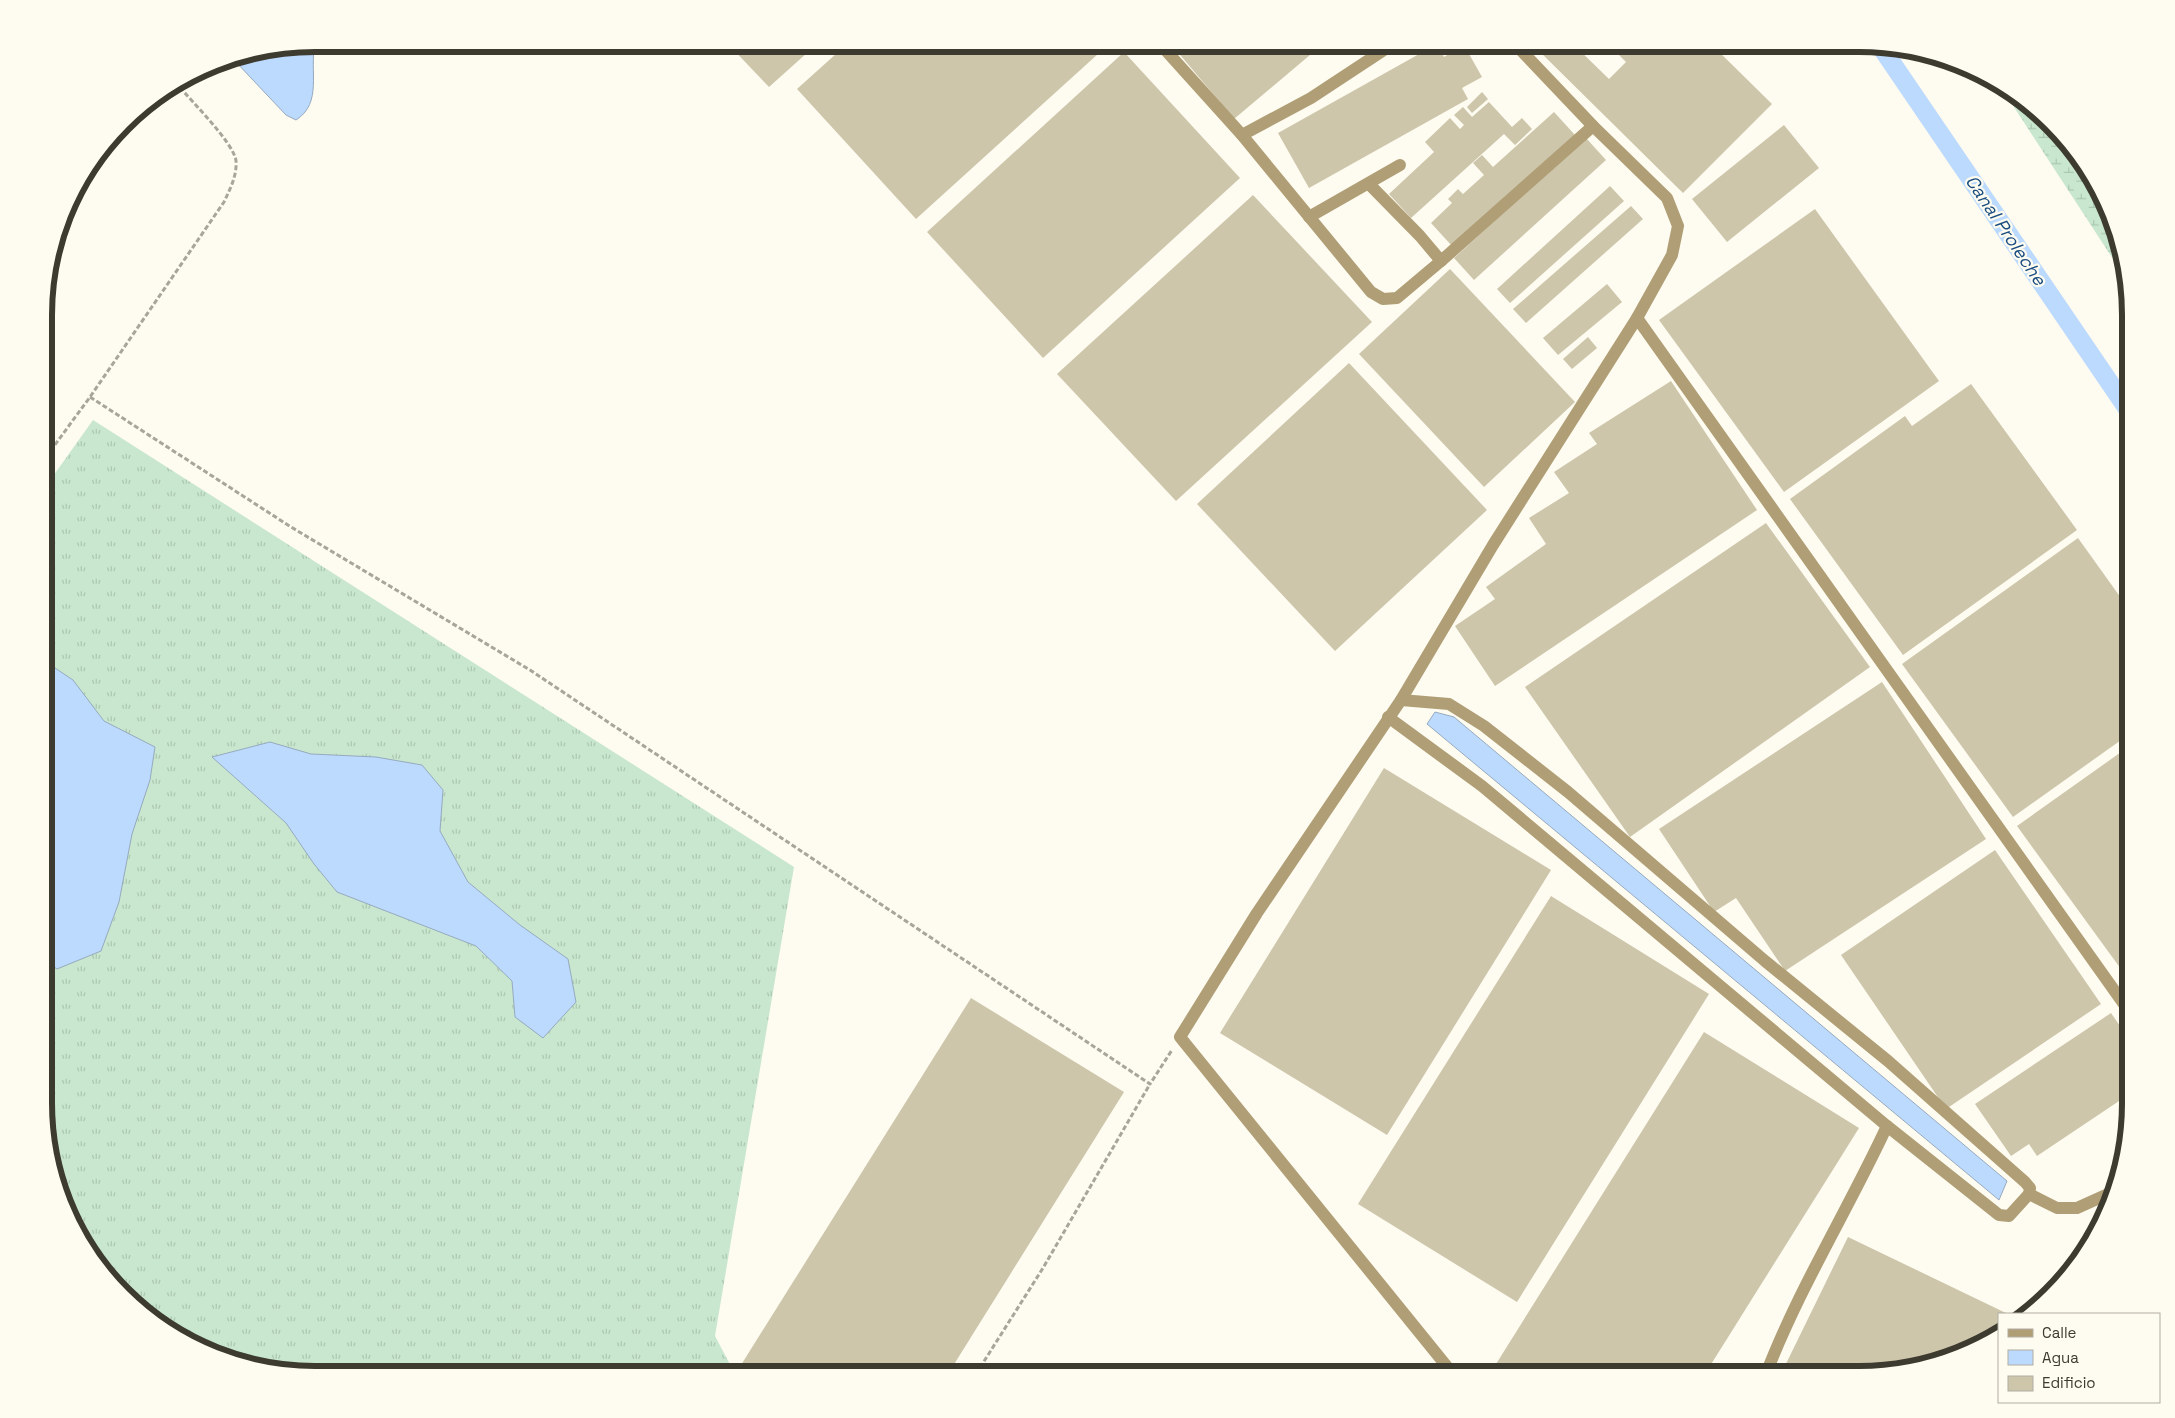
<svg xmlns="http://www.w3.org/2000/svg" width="2175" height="1418" viewBox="0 0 2175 1418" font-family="'Space Grotesk',sans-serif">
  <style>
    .grass { fill: url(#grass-tufts) }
    .wetland { fill: url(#wetland-marsh) }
    .water { fill: #bcdafd; stroke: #96aabf }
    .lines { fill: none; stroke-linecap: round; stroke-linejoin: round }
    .canal { stroke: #bcdafd; stroke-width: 19 }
    .building { fill: #cdc6ab }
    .path { stroke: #a8a59a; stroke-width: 3; stroke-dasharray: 5 2.5; stroke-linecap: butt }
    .minor { stroke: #b09f76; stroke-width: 12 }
    .labels { text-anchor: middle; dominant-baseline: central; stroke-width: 4.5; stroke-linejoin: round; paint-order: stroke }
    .water-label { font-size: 18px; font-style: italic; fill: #194c80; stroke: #fefbf0 }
    .rim { fill: none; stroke: #3d3a2f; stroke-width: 6 }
  </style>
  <defs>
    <pattern id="grass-tufts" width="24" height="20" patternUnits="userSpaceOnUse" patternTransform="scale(1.25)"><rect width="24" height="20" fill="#c8e7ce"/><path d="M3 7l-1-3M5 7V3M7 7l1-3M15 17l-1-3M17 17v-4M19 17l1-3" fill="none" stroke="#adc7b1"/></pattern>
    <pattern id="wetland-marsh" width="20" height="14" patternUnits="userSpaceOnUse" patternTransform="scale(1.25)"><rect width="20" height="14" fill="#c8e7ce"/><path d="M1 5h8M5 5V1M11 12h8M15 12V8" fill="none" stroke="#adc7b1"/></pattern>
  </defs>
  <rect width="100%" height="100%" fill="#fefbf0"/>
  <!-- grass -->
  <path class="grass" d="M93,420L794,867L715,1336L735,1374H315L228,1360L164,1328L123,1295L80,1239L46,1138V486Z"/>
  <!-- wetland -->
  <path class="wetland" d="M1999,84C2014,91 2026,103 2039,114C2091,160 2117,213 2128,282Z"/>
  <!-- water -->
  <g class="water">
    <path d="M315,44C309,70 323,103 296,120L286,115L234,60Z"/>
    <path d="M46,662L73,680L104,721L155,747L150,780L132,834L119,902L101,951L57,969L46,961Z"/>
    <path d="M1435,712L1454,717L2007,1181L1999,1200L1427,724Z"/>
    <path d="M270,742L311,754L376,757L422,765L443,790L440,831L468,882L520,925L568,959L576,1002L543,1038L515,1017L512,981L476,946L337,892L314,864L286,823L212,757Z"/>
  </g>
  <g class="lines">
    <!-- canal -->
    <path class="canal" d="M1881,47L2131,414"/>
  </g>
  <!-- building -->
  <g class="building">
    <path d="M728,44H817L769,87Z"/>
    <path d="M847,44H1109L916,219L797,89Z"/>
    <path d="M1171,44H1323L1234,119Z"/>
    <path d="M1437,44L1444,57L1464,45L1482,77L1462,88L1468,99L1309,188L1278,133Z"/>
    <path d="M1532,44H1573L1609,79L1626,62L1608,44H1711L1772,104L1683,193Z"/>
    <path d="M1124,52L1240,178L1043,358L927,232Z"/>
    <path d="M1482,92L1488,99L1472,113L1467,107Z"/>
    <path d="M1489,102L1512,127L1522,118L1532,129L1515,145L1504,134L1411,218L1389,194L1434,152L1425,142L1450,118L1460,129L1464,125L1454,115L1463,107L1472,117Z"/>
    <path d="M1554,112L1575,135L1452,246L1431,223L1452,203L1448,199L1458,189L1463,194L1484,175L1473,163L1482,155L1493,167Z"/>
    <path d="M1784,125L1819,168L1727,242L1692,199Z"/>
    <path d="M1586,138L1606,160L1474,280L1454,258Z"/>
    <path d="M1610,186L1624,201L1510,303L1497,289Z"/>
    <path d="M1253,195L1372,322L1176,501L1057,374Z"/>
    <path d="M1631,206L1643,219L1526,323L1513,309Z"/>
    <path d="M1815,209L1939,381L1784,492L1659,320Z"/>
    <path d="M1450,269L1575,402L1484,487L1359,354Z"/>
    <path d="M1607,284L1622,302L1558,355L1543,338Z"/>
    <path d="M1588,337L1597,348L1572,369L1563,359Z"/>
    <path d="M1349,363L1487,510L1335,651L1197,504Z"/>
    <path d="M1671,381L1757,510L1495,686L1455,626L1495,599L1486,587L1546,544L1529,518L1569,493L1554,472L1597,444L1589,433Z"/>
    <path d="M1971,384L2077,530L1903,655L1790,499L1905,416L1912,426Z"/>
    <path d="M1766,523L1870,667L1630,837L1525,687Z"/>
    <path d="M2078,538L2131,612V733L2013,817L1902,664Z"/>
    <path d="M1882,682L1986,839L1785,971L1736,898L1714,912L1659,829Z"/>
    <path d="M2131,745V973L2126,976L2017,826Z"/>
    <path d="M1384,768L1551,870L1387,1135L1220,1033Z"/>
    <path d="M1995,850L2101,1004L1946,1109L1841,955Z"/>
    <path d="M1551,896L1709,994L1517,1302L1358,1204Z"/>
    <path d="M971,998L1124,1092L948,1374L736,1373Z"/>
    <path d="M2111,1013L2131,1042V1093L2037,1156L2029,1144L2011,1156L1975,1104Z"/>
    <path d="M1704,1032L1859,1128L1705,1374H1494L1491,1372Z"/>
    <path d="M1848,1237L2008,1314H1999V1336L1930,1365L1877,1374H1781Z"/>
  </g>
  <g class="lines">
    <!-- path -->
    <g class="path">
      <path d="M90,397L291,527L530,670L1150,1084L1172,1050"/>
      <path d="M46,457L90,397L224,202C230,189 237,176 236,161C234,143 191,101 178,85"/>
      <path d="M976,1374L1043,1268L1150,1084"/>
    </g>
    <!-- minor -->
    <g class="minor">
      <path d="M1160,44L1242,135L1371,292L1383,299L1397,298L1441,261L1420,236L1369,184"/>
      <path d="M1242,135L1311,98L1393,44"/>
      <path d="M1309,217L1400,165"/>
      <path d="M1441,261L1593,126"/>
      <path d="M1637,318L2131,1014"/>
      <path d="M1388,717L1482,786L1887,1126L1999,1215L2009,1216L2029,1194L2030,1188L2025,1182L1888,1061L1765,961L1568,792L1484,726L1449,704L1401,700"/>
      <path d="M2029,1194L2057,1208H2077L2117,1190"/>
      <path d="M1453,1374L1180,1037L1257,913L1401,700L1493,545L1637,318L1672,255L1678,226L1667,198L1593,126L1515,44"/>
      <path d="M1766,1374C1799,1288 1848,1210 1887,1126"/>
    </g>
  </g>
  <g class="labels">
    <!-- water labels -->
    <g class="water-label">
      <text transform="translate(2006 230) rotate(56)">Canal Proleche</text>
    </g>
  </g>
  <!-- crop -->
  <path d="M0 0H2175V1418H0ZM315 52H1859A263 263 0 0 1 2122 315V1103A263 263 0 0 1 1859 1366H315A263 263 0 0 1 52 1103V315A263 263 0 0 1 315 52Z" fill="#fefbf0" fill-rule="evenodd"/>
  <path class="rim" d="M315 52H1859A263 263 0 0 1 2122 315V1103A263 263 0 0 1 1859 1366H315A263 263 0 0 1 52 1103V315A263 263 0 0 1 315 52Z"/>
  <!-- legend -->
  <rect x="1998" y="1313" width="162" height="90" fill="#fefbf0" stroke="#b1aea3"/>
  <rect x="2008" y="1329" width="25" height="8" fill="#b09f76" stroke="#b1aea3"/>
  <text x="2042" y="1338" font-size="15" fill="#3d3a2f">Calle</text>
  <rect x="2008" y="1350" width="25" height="15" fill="#bcdafd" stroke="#b1aea3"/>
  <text x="2042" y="1363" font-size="15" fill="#3d3a2f">Agua</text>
  <rect x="2008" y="1376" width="25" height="15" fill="#cdc6ab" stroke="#b1aea3"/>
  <text x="2042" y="1388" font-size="15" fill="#3d3a2f">Edificio</text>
</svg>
